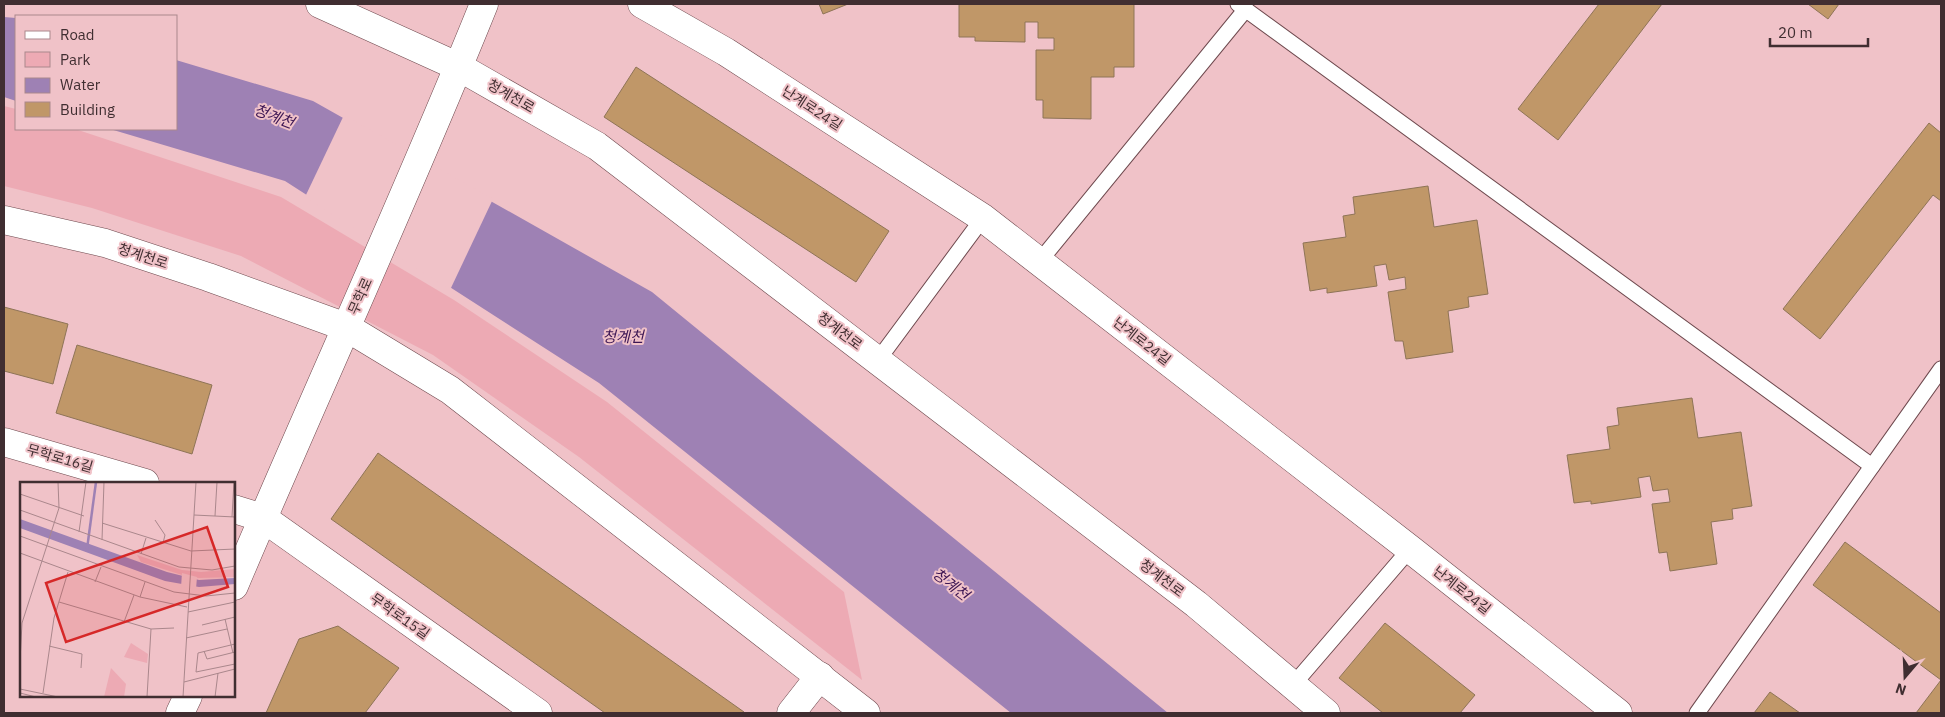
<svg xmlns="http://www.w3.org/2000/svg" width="1945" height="717" viewBox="0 0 1945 717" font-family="'IBM Plex Sans','Noto Sans KR',sans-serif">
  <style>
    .green { fill: #edaab4 }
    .water { fill: #9e81b4 }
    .pier { fill: #f0c2c8 }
    .building { fill: #c09768; stroke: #8e7457 }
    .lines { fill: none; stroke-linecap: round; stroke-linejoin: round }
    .lane-casing { stroke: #6e494e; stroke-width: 17 }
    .street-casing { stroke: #6e494e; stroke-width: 29 }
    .secondary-casing { stroke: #6e494e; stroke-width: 29 }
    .primary-casing { stroke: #6e494e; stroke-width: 29 }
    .lane { stroke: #fff; stroke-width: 15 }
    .street { stroke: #fff; stroke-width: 28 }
    .secondary { stroke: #fff; stroke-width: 28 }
    .primary { stroke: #fff; stroke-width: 28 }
    .labels { text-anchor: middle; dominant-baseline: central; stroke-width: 4; stroke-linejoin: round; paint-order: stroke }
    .street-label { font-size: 14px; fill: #402e31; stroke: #f0c2c8 }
    .water-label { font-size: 15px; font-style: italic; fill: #3b1553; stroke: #f0c2c8 }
    .inset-river { fill: none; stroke: #9e81b4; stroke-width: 2.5 }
    .inset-road { fill: none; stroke: #aa878c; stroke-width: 1 }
    .view { fill: #d62828; fill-opacity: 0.15; stroke: #d62828; stroke-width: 2.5 }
    .inset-edge { fill: none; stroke: #402e31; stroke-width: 2.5 }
  </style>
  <rect width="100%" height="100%" fill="#f0c2c8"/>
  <!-- green -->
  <path class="green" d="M4,106L16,109V129H75L281,197L454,300L607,402L844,592L862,680L579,457L433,355L241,256L92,208L4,186Z"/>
  <!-- water -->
  <g class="water">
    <path d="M4,17L16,18V101L4,97Z"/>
    <path d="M176,60L313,101L652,292L1168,713H1011L599,383L285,181L110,129H176Z"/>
  </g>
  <!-- pier -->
  <path class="pier" d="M344,115L493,199L450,290L305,197Z"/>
  <!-- building -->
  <g class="building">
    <path d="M819,4H848L823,14Z"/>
    <path d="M959,4H1134V67H1114V77H1091V119L1043,118V100H1036V50H1054V38H1038V22H1025V42L975,41V37H959Z"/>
    <path d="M1599,4H1662L1558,140L1518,109Z"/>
    <path d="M1808,4H1839L1828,19Z"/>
    <path d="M636,67L889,231L856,282L604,117Z"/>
    <path d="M1929,123L1941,133V201L1933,195L1820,339L1783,309Z"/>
    <path d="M1428,186L1434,227L1477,220L1488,294L1468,297L1469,307L1448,311L1453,352L1406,359L1403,341H1395L1388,292L1406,289L1405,277L1389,280L1386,264L1374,266L1377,286L1327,293V288L1310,291L1303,243L1346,237L1343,216L1355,214L1353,197Z"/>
    <path d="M4,307L68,324L53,384L4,371Z"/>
    <path d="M77,345L212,385L192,454L56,413Z"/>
    <path d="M1692,398L1698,438L1741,432L1752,506L1732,509L1733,519L1711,522L1717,564L1670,571L1667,552L1659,553L1652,504L1670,502L1668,489L1653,491L1650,476L1638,478L1641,497L1591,504V501L1574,503L1567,455L1610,449L1607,427L1619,425L1617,408Z"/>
    <path d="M378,453L744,712L743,713H605L331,519Z"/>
    <path d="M1845,542L1941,613V713H1916L1941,680L1813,585Z"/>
    <path d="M1385,623L1475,695L1460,713H1383L1339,678Z"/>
    <path d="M338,626L399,668L365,713H266L299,639Z"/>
    <path d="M1770,692L1800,713H1754Z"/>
  </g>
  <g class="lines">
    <defs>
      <g id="lane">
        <path d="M1238,4L1872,466"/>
        <path d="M1039,262L1246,9"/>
        <path d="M878,360L983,218"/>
        <path d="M1293,685L1410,549"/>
        <path d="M1697,713L1941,369"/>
      </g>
      <g id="street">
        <path d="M642,4L726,52L983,218L1410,549L1618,713"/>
        <path d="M4,442L145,483"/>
        <path d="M234,509L263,518L538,713"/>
        <path d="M791,713L820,676"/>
      </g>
      <g id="secondary">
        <path d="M234,586C316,392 405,200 484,4"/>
        <path d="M180,713L188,696"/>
      </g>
      <g id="primary">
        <path d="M320,4L459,67L597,146L1196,604L1326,713"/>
        <path d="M4,220L105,243L208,277L346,327L450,390L866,713"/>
      </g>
    </defs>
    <!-- lane casing -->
    <use href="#lane" class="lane-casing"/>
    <!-- street casing -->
    <use href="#street" class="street-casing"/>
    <!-- secondary casing -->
    <use href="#secondary" class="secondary-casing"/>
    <!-- primary casing -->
    <use href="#primary" class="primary-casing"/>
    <!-- lane -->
    <use href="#lane" class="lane"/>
    <!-- street -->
    <use href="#street" class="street"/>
    <!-- secondary -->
    <use href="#secondary" class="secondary"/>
    <!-- primary -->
    <use href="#primary" class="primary"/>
  </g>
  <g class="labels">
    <!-- street labels -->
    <g class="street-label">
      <text transform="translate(511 96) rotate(30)">청계천로</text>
      <text transform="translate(812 108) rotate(33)">난계로24길</text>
      <text transform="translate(143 256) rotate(18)">청계천로</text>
      <text transform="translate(360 296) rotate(-66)">무학로</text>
      <text transform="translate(840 331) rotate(37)">청계천로</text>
      <text transform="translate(1142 341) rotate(38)">난계로24길</text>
      <text transform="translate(60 458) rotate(16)">무학로16길</text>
      <text transform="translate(1162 578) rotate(37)">청계천로</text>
      <text transform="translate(1462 590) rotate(38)">난계로24길</text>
      <text transform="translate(400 616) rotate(35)">무학로15길</text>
    </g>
    <!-- water labels -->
    <g class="water-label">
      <text transform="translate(274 116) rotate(21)">청계천</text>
      <text x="623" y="336">청계천</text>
      <text transform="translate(951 584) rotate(38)">청계천</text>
    </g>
  </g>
  <!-- overview -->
  <g transform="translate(20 482)">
    <rect width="215" height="215" fill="#f0c2c8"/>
    <path d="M117,73L162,88L181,90L215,87V95L179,96L162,93L121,80ZM111,161L128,172L127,181L104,175ZM91,186L106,202L104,215H84Z" fill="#edaab4"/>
    <path d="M0,37L147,90L179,98L215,96V102L179,105L145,99L0,46Z" fill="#9e81b4"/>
    <path d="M162,91L177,95L176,107L161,105Z" fill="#f0c2c8"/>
    <path class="inset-river" d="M67,67L76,0"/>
    <path class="inset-road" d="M32,0H50M0,12L64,34M0,28L159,85L192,88L215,84M174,33L215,35M195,34L197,0M212,35L214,0M135,38L145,53L143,61M82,41L171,69L215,67M59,50L66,0M0,54L154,110L186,114L215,111M82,58L84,0M0,71L120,115L167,125M121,72L126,56M75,100L81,85M120,115L125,100M39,120L131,147L154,146M168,130L215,120M205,137L213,171M104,140L114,113M182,143L215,135M166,156L207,147M215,162L178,171L176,190L215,182M29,164L62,172L61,186M184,169L187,177L215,170M0,179L2,141L39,26L38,0M164,200L215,187M0,207L38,215M0,211L16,215M23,211L34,136L48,90M127,215L131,147M163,215L176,0M195,215L198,191"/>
    <path class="view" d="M187,45L208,105L46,160L26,101Z"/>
    <rect width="215" height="215" class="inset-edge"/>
  </g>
  <!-- border -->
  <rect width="1945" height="717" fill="none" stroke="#402e31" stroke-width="10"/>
  <!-- legend -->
  <rect x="15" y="15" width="162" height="115" fill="#f0c2c8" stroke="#aa878c"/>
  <rect x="25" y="31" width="25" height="8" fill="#ffffff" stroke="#aa878c"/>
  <text x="60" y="40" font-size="15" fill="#402e31">Road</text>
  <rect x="25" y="52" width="25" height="15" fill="#edaab4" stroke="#aa878c"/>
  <text x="60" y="65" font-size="15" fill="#402e31">Park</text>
  <rect x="25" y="78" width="25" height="15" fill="#9e81b4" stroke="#aa878c"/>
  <text x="60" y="90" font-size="15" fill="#402e31">Water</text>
  <rect x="25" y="102" width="25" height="15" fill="#c09768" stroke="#aa878c"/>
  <text x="60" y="115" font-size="15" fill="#402e31">Building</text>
  <!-- north arrow -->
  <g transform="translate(1905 677) rotate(199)" stroke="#f0c2c8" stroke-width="4" paint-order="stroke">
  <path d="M0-4L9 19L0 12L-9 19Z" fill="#402e31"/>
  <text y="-8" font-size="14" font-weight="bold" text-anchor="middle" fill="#402e31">N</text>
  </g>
  <!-- scale -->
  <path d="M1770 38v8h98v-8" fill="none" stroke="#402e31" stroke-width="2.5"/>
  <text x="1778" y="38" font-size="15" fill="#402e31" stroke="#f0c2c8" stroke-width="4" paint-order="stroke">20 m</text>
</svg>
